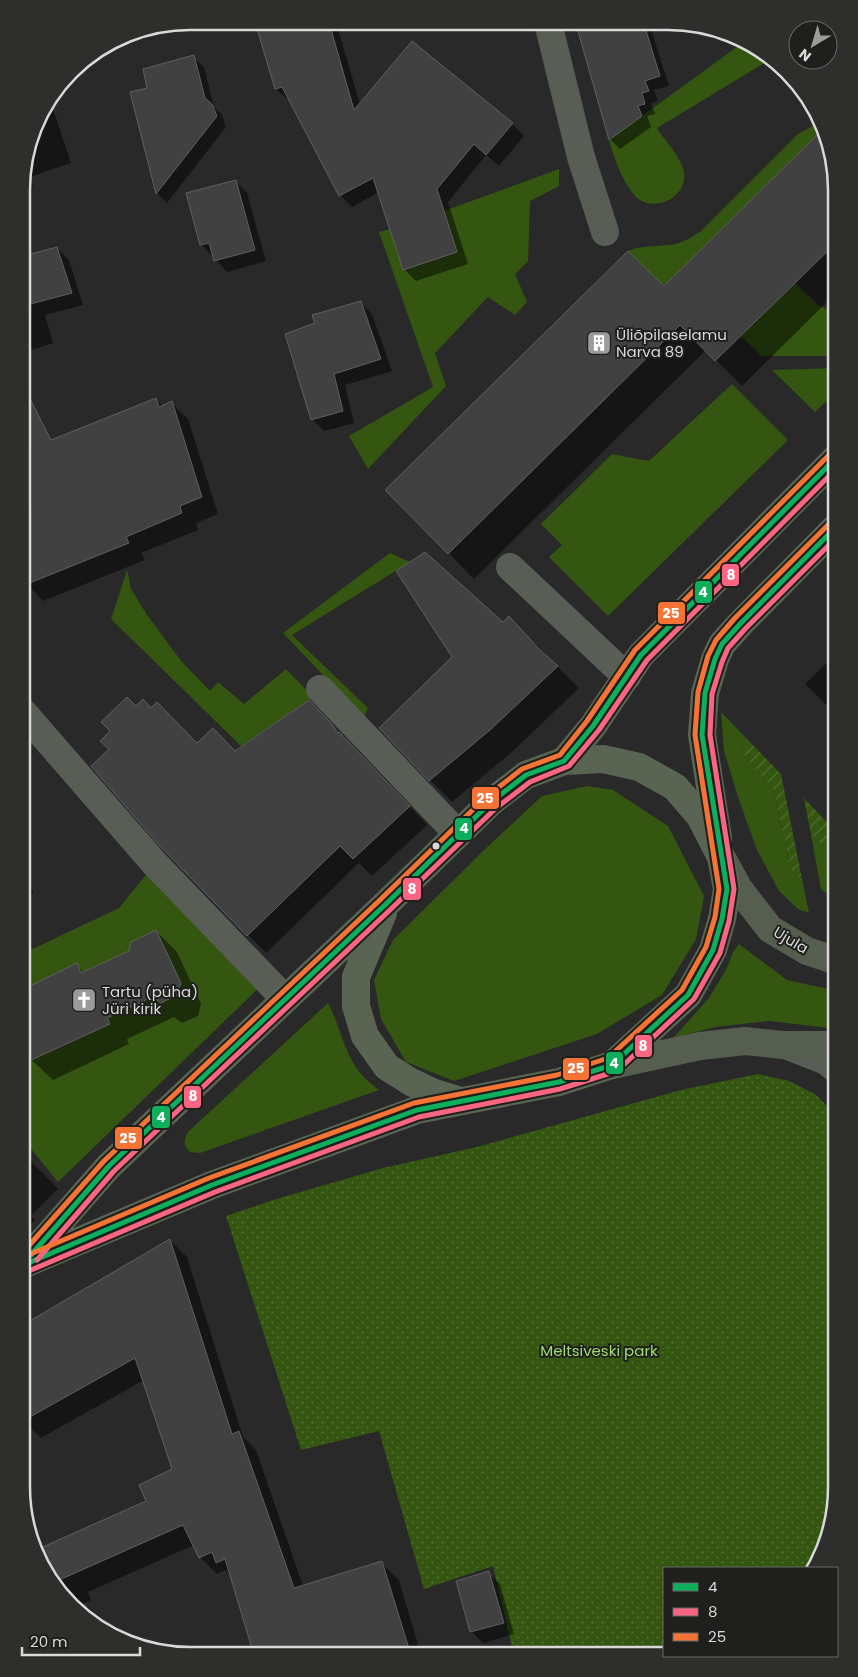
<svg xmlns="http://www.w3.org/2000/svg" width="858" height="1677" viewBox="0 0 858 1677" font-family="Poppins,sans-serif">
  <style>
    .grass { fill: #345611 }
    .park { fill: url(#park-dots) }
    .garden { fill: url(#garden-furrows) }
    .shadow { fill: #0007 }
    .building { fill: #404140; stroke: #5f605f }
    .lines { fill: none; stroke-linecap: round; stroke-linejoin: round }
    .minor { stroke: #585d55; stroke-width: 28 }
    .major { stroke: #565e50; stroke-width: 28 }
    .highway { stroke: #5a6453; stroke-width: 28 }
    .bus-1-casing { stroke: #1f201d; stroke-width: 9 }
    .bus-2-casing { stroke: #1f201d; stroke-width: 9 }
    .bus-3-casing { stroke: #1f201d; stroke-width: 9 }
    .bus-1 { stroke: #0daf5c; stroke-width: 5 }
    .bus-2 { stroke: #fa6682; stroke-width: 5 }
    .bus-3 { stroke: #f57335; stroke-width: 5 }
    .bus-dot { fill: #d9dad8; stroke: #1f201d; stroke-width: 2 }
    .labels { text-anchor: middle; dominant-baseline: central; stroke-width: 4; stroke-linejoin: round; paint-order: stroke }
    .poi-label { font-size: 15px; fill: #d9dad8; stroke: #1f201d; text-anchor: start }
    .street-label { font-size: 15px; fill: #d9dad8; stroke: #1f201d }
    .park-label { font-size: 15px; fill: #9fdc6e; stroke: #1f201d }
    .rim { fill: none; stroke: #d9dad8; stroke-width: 2.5 }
    .line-badge { stroke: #1f201d; stroke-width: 2 }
    .badge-label { font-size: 14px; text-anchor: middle; font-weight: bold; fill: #fff }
  </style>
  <defs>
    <pattern id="park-dots" width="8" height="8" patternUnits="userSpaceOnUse" patternTransform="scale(1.25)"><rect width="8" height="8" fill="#345611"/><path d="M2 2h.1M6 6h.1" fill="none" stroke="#516e33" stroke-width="1.8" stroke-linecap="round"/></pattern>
    <pattern id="garden-furrows" width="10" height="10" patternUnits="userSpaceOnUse" patternTransform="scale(1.25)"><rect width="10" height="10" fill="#345611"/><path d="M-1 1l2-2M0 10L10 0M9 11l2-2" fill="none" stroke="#516e33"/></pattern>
  </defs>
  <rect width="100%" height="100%" fill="#282928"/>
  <!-- grass -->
  <g class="grass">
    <path d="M741,44L771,59L657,128C664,140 677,152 682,166C694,194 655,216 635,196C622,181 614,158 609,140Z"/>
    <path d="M819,123L823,129L664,286L628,251C643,245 653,247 668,245C681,244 691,238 701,231L798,134Z"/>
    <path d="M559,169V186L530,201L528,261L515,274L527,302L515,315L488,297L435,353L446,386L368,469L349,436L433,387L379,232L390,229L403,270L457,252L444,211Z"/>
    <path d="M795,283L818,305L826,309L833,306L837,301V341L828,356H762L741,336Z"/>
    <path d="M837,368V391L815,412L772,370Z"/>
    <path d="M732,384L788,440L608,616L549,557L562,545L541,524L612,454L649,461Z"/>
    <path d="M390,553L410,562L292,635L368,708L364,718L283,633Z"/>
    <path d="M127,570L131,589L147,615L182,662L210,691L218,682L244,704L286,669L313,697L241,746L111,619Z"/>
    <path d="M721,712L747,739L741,751L774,791L791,870L802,879L809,913L798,909L779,891L757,850L738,797L724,751Z"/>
    <path d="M587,786L613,790L668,826L704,896L696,939L662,995L597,1034L454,1081L406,1062L381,1019L374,980L393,940L483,851L542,796Z"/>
    <path d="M811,835L837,860V902L821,889Z"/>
    <path d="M155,864L266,981L58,1182L22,1138V954L119,908Z"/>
    <path d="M739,944L787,980L837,991V1029L769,1021L715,1027L673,1038L709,998L727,968L733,952Z"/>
    <path d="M328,1003C340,1025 344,1054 361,1074C366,1080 373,1085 379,1090L200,1153L190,1152C183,1145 183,1140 189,1131Z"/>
  </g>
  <!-- park -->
  <path class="park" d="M758,1074L789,1081L815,1094L836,1115V1499L824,1552L814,1568H664V1656L514,1655L493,1566L424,1589L379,1431L301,1450L226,1216L273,1200L383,1168L477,1147L681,1090Z"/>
  <!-- garden -->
  <g class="garden">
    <path d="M747,739L781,774L802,879L791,870L774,791L741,751Z"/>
    <path d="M804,798L837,833V860L811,835Z"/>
  </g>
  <!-- shadow -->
  <g class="shadow">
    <path d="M257,22H336L360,104L420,48L513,124L524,136L499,166L486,155L448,202L468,264L416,281L404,269L379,192L352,207L340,195L290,100H288L276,89Z"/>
    <path d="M577,24H655L650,26L669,86L654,90L658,101L651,103L655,114L647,116L651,127L620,149L610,139Z"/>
    <path d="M193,57L204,67L214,107L222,115L226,127L167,203L157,193L131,93L148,89Z"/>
    <path d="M47,105L54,112L71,163L30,177L33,187L23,191V168L39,115Z"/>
    <path d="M824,130L828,136L837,190V292L742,386L706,350L474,579L387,490L664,288Z"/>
    <path d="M236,182L247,193L266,261L227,272L201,244Z"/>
    <path d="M57,248L69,260L83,305L45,315L53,343L22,353L23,258Z"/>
    <path d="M360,302L372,314L392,371L345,385L354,423L324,431L312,419L316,324Z"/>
    <path d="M156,400L163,406L171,403L188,419L218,514L196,523L198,530L141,553L145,560L43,601L27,584L22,573Z"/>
    <path d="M509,618L579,688L512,752L452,802L430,780Z"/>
    <path d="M837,653V705L825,704L805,684Z"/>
    <path d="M136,707L151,709L197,744L235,752L326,719L427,825L372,876L359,863L266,953L248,935L110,749Z"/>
    <path d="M22,877L34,893L22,902Z"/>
    <path d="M156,931L177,952L201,1004L198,1016L182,1023L174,1017L127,1039L129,1044L53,1080L22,1051V991L77,965L84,973L130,952Z"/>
    <path d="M22,1152L58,1189L31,1216L35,1220L22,1234Z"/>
    <path d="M170,1240L187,1257L243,1437L256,1450L303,1586L381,1563L399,1580L421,1655H255L231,1576L226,1570L217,1574L200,1557L194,1545L88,1592L91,1600L74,1608L37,1551L196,1479L144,1380L41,1438L21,1418Z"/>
    <path d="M488,1573L500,1584L514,1634L483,1643L472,1632Z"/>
  </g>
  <!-- building -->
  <g class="building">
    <path d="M255,22H329L354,110L412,41L513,123L486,155L474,144L437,189L457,252L403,270L373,178L339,196L282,87L275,89Z"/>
    <path d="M576,24H644L660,76L645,81L649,91L642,93L645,104L638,106L642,116L609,140Z"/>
    <path d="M194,55L205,98L212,104L217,116L156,194L130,92L147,88L143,69Z"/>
    <path d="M823,129L828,136L837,190V242L715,361L680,325L448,554L385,490L628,251L664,286Z"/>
    <path d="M236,180L255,250L214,261L209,243L200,245L186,193Z"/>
    <path d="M57,247L72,293L23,306V256Z"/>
    <path d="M361,301L381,359L334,374L343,411L311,420L285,334L315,323L312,315Z"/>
    <path d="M22,383L51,440L156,398L159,407L172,401L202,497L180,506L182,513L126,537L129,543L22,586Z"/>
    <path d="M425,552L503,622L509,616L539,649L558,666L490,730L429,781L379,728L452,657L396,571Z"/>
    <path d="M127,697L136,706L143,699L151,708L157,702L197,743L213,728L235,751L309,700L331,723L338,733L339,732L410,806L353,859L340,846L247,936L158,844L91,766L109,749L100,741L110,731L101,722Z"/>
    <path d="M156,930L181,983L177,995L161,1003L152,997L107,1018L110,1024L31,1060L22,1042V990L77,963L81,973L129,951L131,942Z"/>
    <path d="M170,1239L232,1434L239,1431L294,1588L382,1561L411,1655H254L225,1559L216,1563L212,1552L199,1558L183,1525L57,1581L36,1550L146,1501L139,1485L172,1469L135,1358L21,1422V1326Z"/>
    <path d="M489,1571L504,1623L470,1632L456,1581Z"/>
  </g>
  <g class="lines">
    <!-- minor -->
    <g class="minor">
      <path d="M548,23L581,157L605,232"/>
      <path d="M510,567L627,677"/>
      <path d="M320,689L458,834"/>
      <path d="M22,711L155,864L285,999"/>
      <path d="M785,1045L826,1061L836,1069"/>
    </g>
    <!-- major -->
    <g class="major">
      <path d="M723,860L739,889L770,929L807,951L837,961"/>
      <path d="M612,1065L700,1046L745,1041L783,1045H836"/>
    </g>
    <!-- highway -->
    <g class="highway">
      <path d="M564,761L593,726L641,655L837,457"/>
      <path d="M718,838L702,735L705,693L715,659L722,644L741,623L837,526"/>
      <path d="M383,913L356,977V1006L365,1036L387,1067L411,1082L432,1092L461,1101"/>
      <path d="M21,1266L109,1166L387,903L491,802L526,775L564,761L603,759L639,767L675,787L700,816L721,857L727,889L722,919L713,950L688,995L612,1065L559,1082L417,1110L212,1185L22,1265"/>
    </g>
    <defs>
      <g id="bus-1">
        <path d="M31,1255L109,1166L387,903L491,802L526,775L564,761L593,726L641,655L837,457"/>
        <path d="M21,1266L212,1185L417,1110L559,1082L612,1065L688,995L713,950L722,919L727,889L702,735L705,693L715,659L722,644L741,623L837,526"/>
      </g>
      <g id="bus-2">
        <path d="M37,1260L114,1171L392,908L496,808L530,782L569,766L599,730L647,660L837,468"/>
        <path d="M24,1273L215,1192L419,1117L560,1089L617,1071L694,999L720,953L729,921L734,889L710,735L712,694L722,662L728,648L746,628L837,537"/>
      </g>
      <g id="bus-3">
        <path d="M25,1250L104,1161L382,898L486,797L522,769L560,755L587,721L635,650L832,452"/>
        <path d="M21,1258L209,1178L414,1103L557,1075L608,1058L682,990L706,947L715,917L719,889L695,735L698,692L708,656L716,640L735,618L832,521"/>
      </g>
    </defs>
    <!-- bus-1 casing -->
    <use href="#bus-1" class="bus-1-casing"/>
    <!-- bus-2 casing -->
    <use href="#bus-2" class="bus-2-casing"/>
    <!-- bus-3 casing -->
    <use href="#bus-3" class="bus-3-casing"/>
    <!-- bus-1 -->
    <use href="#bus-1" class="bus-1"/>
    <!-- bus-2 -->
    <use href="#bus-2" class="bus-2"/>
    <!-- bus-3 -->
    <use href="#bus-3" class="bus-3"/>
  </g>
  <!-- icons -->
  <defs>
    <symbol id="building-square" viewBox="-11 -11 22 22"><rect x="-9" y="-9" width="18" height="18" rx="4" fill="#9b9c9a" stroke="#1f201d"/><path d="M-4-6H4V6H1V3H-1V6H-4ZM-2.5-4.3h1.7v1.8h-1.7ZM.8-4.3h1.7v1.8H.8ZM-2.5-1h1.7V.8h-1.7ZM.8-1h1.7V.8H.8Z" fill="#fff"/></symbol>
    <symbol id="church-square" viewBox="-11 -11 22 22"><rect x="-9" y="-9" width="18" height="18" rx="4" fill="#9b9c9a" stroke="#1f201d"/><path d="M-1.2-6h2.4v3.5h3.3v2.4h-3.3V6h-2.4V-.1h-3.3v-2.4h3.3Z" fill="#fff"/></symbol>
  </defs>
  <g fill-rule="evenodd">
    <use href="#building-square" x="585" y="329" width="28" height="28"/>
    <use href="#church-square" x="70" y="986" width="28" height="28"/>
  </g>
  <!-- markers -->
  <circle class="bus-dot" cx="436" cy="846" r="4.5"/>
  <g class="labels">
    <!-- poi labels -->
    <g class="poi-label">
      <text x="616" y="334">Üliõpilaselamu<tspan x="616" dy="17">Narva 89</tspan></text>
      <text x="102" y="991">Tartu (püha)<tspan x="102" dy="17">Jüri kirik</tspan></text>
    </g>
    <!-- street labels -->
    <g class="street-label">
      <text transform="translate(791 940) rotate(31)">Ujula</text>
    </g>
    <!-- park labels -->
    <g class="park-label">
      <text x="599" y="1350">Meltsiveski park</text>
    </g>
  </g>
  <!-- crop -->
  <path d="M0 0H858V1677H0ZM190 30H668A160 160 0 0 1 828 190V1487A160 160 0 0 1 668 1647H190A160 160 0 0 1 30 1487V190A160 160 0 0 1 190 30Z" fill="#2e2f2c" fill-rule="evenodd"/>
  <path class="rim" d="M190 30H668A160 160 0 0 1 828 190V1487A160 160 0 0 1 668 1647H190A160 160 0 0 1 30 1487V190A160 160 0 0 1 190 30Z"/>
  <g class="line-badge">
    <rect x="721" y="563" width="19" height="24" rx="5" fill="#fa6682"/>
    <rect x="694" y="580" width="19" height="24" rx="5" fill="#0daf5c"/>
    <rect x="657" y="601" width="29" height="24" rx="5" fill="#f57335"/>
    <rect x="471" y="786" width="29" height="24" rx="5" fill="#f57335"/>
    <rect x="454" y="817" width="19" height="24" rx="5" fill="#0daf5c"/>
    <rect x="402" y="877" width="20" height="24" rx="5" fill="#fa6682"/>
    <rect x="634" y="1034" width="19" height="24" rx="5" fill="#fa6682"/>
    <rect x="605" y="1051" width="19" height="24" rx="5" fill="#0daf5c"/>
    <rect x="562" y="1057" width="28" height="24" rx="5" fill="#f57335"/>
    <rect x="183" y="1085" width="19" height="24" rx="5" fill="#fa6682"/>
    <rect x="151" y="1105" width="20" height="24" rx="5" fill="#0daf5c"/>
    <rect x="114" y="1126" width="29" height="24" rx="5" fill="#f57335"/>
  </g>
  <g class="badge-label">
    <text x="731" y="580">8</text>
    <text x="703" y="597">4</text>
    <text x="671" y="618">25</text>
    <text x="485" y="803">25</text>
    <text x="464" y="833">4</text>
    <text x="412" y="894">8</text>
    <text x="643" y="1051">8</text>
    <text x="614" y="1068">4</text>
    <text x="576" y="1073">25</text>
    <text x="193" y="1101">8</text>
    <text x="161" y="1122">4</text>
    <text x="128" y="1143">25</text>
  </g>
  <!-- legend -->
  <rect x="663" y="1567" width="175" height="90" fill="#1f201d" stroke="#696a68"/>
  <rect x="673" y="1583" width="25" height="8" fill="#0daf5c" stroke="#696a68"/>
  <text x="708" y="1592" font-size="15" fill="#d9dad8">4</text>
  <rect x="673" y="1608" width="25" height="8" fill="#fa6682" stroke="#696a68"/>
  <text x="708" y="1617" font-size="15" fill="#d9dad8">8</text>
  <rect x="673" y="1633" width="25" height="8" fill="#f57335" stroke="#696a68"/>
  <text x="708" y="1642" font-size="15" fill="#d9dad8">25</text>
  <!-- north arrow -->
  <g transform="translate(813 45) rotate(218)"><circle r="24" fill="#1f201d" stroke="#696a68"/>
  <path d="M0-4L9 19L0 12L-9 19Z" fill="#9b9c9a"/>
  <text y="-8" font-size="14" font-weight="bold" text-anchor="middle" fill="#d9dad8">N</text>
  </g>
  <!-- scale -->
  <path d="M22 1647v8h118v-8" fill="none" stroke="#d9dad8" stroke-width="2.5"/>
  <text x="30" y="1647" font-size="15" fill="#d9dad8" stroke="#1f201d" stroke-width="4" paint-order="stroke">20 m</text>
</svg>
